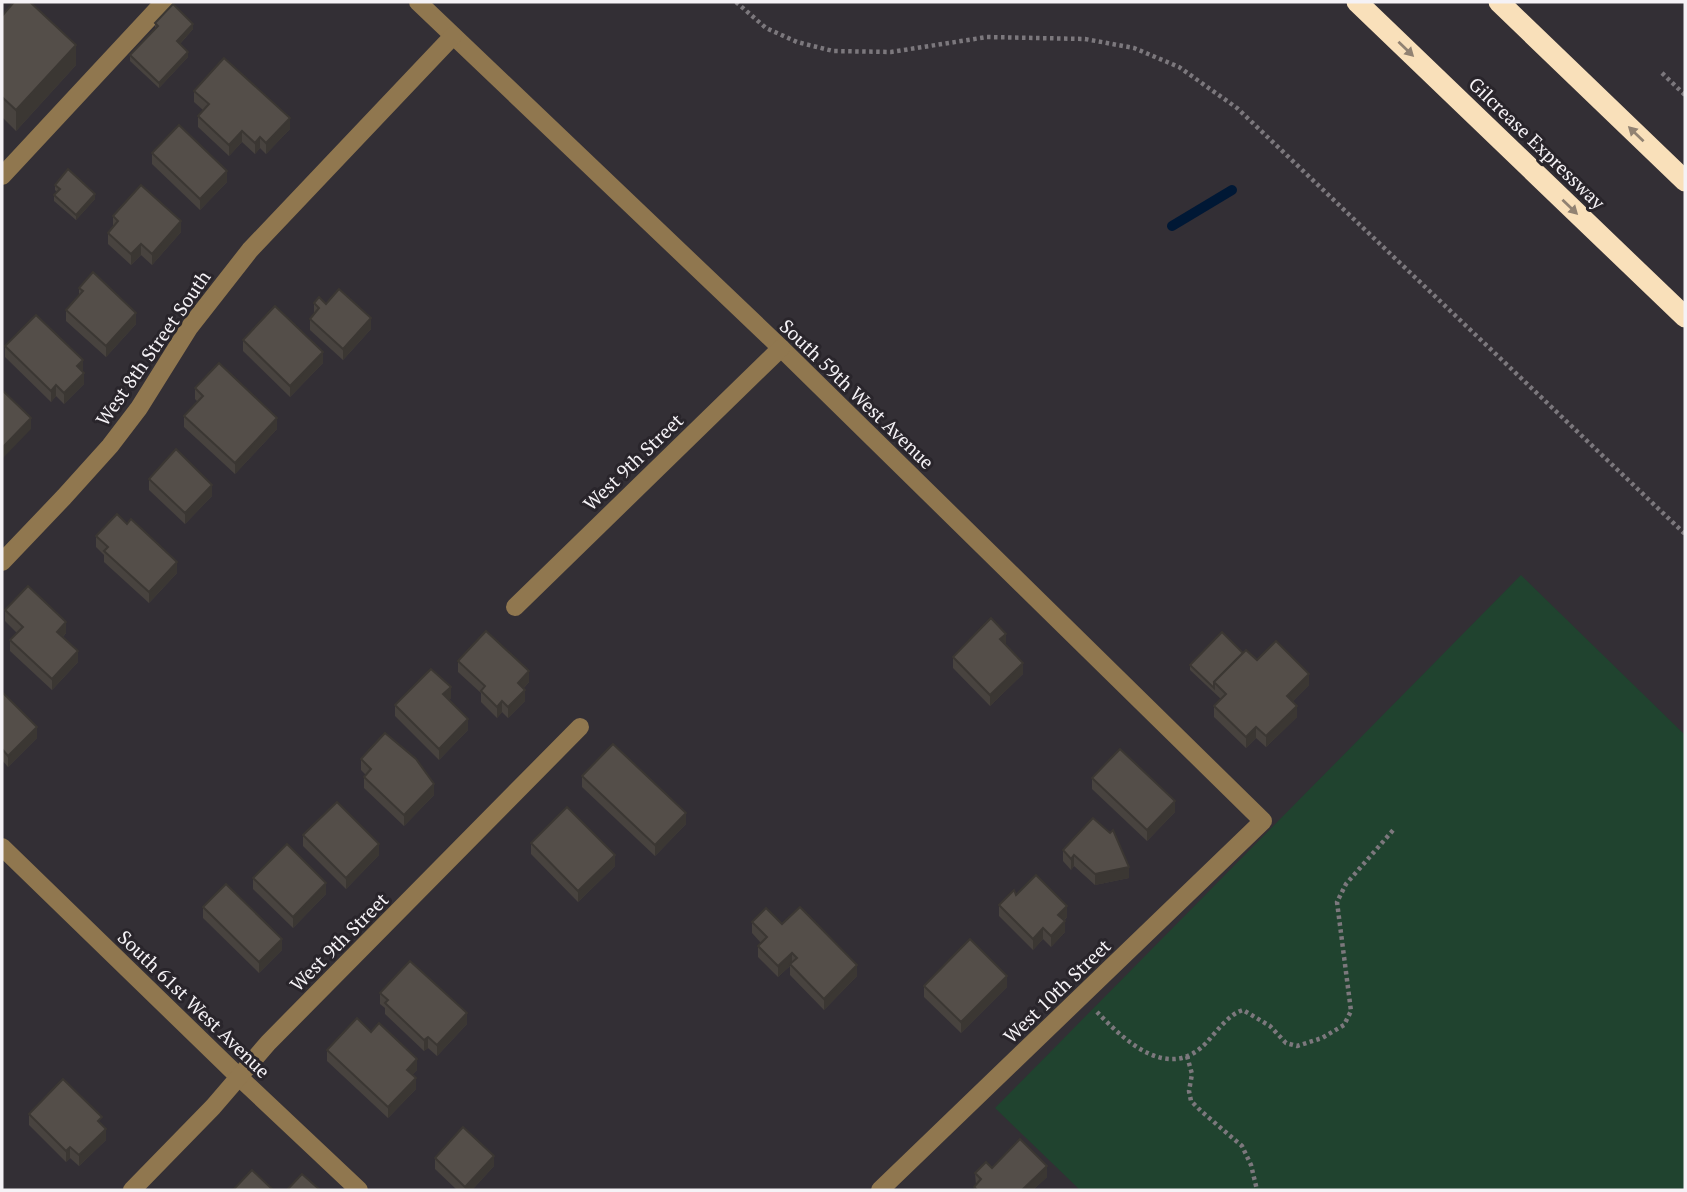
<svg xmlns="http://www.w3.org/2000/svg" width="1687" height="1192" viewBox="0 0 1687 1192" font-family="'PT Serif',serif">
<rect width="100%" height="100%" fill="#332f35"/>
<path fill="#20432f" d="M1521 575 1685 735V1190H1080L995 1108Z"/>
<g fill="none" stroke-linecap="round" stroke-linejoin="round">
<path stroke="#001835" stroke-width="10" d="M1172 226 1232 190"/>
<g stroke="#7c787d" stroke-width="4.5" stroke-dasharray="3.5 3.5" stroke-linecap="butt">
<path d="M736 2 766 28 797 42 833 51 891 52 987 37 1085 39 1134 48 1179 67 1237 108 1685 534"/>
<path d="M1662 73 1685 95"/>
<path d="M1097 1012C1125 1041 1169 1083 1207 1042 1217 1031 1229 1014 1243 1010L1270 1026 1286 1043 1297 1046 1322 1038 1344 1025 1351 1011 1337 902 1346 884 1395 828"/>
<path d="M1187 1056 1192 1074 1189 1091 1191 1101 1201 1111 1242 1146 1251 1165 1257 1190"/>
</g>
<g stroke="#90774f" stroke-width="18">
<path d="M418 2 781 348 1263 821 880 1190"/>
<path d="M2 176 164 2"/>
<path d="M2 562 64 497 110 446 139 408 189 328 250 250 453 36"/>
<path d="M515 607 781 348"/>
<path d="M2 847 239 1077 359 1190"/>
<path d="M132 1190 213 1107 268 1043 580 727"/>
</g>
<g stroke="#f9e0ba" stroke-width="21">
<path d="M1357 2 1685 317"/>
<path d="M1499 2 1685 181"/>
</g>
</g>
<g fill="#48433f">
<path d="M2 16 76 65 16 131 2 117Z"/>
<path d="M155 23 193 29 180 44 188 57 159 88 130 61V55L155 29Z"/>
<path d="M194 91 290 129 266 154 260 148 255 154 242 142 229 156 198 127V116L203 110 194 102Z"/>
<path d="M152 153 227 182 200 210 152 164Z"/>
<path d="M55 185 95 199 76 220 54 201V195L57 192 55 190Z"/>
<path d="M113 216 181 232 152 265 141 255 131 265 108 244V233L113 227Z"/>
<path d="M79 288 136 324 106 357 66 321V310L79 295Z"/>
<path d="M314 303 371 329 343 360 310 330V319L314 314Z"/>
<path d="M243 340 323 363 290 397 243 351Z"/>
<path d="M5 346 83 371 84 384 64 404 56 396 51 402 5 357Z"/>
<path d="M195 388 277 429 235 474 184 427V416L198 402 195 399Z"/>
<path d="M149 479 212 496 185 524 149 490Z"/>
<path d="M127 524 177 573 149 603 104 562V555L96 547V536Z"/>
<path d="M5 610 66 633 63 637 78 662 52 690 10 651V640L17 633 5 621Z"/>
<path d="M1006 645 1023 674 990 706 953 668V657Z"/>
<path d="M1243 653 1257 660 1309 685 1293 701 1297 717 1266 747 1256 738 1246 748 1214 717V706L1221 699 1190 670V665Z"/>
<path d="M458 661 529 682 523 689 525 701 508 718 502 712 497 718 481 702V693L458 672Z"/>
<path d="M2 692 37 738 8 767 2 760Z"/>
<path d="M451 698 449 700 468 730 439 760 395 716V705Z"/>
<path d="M361 759 434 795 404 826 364 788V777L366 775 361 770Z"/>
<path d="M582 776 686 824 655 856 582 787Z"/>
<path d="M1092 778 1175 812 1147 841 1092 789Z"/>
<path d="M303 835 379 855 346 889 303 846Z"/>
<path d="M531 843 615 866 578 902 531 854Z"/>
<path d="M1063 850 1129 878 1095 885 1074 866 1071 870 1063 861Z"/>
<path d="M253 878 326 894 293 928 253 889Z"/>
<path d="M1016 895 1067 917 1064 921 1065 932 1051 947 1043 939 1033 950 999 916V905Z"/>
<path d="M203 907 282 950 259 973 203 918Z"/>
<path d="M752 922 857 976 824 1010 790 975V966L778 977 758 957V946L761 943 752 933Z"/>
<path d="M924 986 1007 987 961 1033 924 997Z"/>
<path d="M380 993 467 1024 437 1056 428 1048 424 1051 385 1014V1008L380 1004Z"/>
<path d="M371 1032 417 1070 412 1075 416 1089 388 1118 327 1061V1050Z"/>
<path d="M29 1114 102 1125 106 1140 79 1166 70 1158 66 1162 29 1125Z"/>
<path d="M435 1158 494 1166 472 1190H457L435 1169Z"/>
<path d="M992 1168 1047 1177 1033 1190H974V1187L976 1185 975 1173Z"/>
</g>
<g fill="#3b3733">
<path d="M193 24V29L177 47V41Z"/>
<path d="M76 45V65L16 131V110Z"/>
<path d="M188 52V57L159 88V83Z"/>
<path d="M290 118V129L266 154V143Z"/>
<path d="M242 131V142L229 156V145Z"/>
<path d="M260 137V148L255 154V143Z"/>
<path d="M227 171V182L200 210V199Z"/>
<path d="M95 194V199L76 220V215Z"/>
<path d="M181 221V232L152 265V254Z"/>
<path d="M141 244V255L131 265V254Z"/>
<path d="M136 313V324L106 357V346Z"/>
<path d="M371 318V329L343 360V349Z"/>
<path d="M323 352V363L290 397V386Z"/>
<path d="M83 360V371L77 377V366Z"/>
<path d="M84 373V384L64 404V393Z"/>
<path d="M56 385V396L51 402V391Z"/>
<path d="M31 418V429L2 459V448Z"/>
<path d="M277 418V429L235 474V463Z"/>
<path d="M212 485V496L185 524V513Z"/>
<path d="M177 562V573L149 603V592Z"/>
<path d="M66 622V633L57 643V632Z"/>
<path d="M1006 634V645L1000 650V639Z"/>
<path d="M78 651V662L52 690V679Z"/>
<path d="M1023 663V674L990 706V695Z"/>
<path d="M529 671V682L518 694V683Z"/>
<path d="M1309 674V685L1287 707V696Z"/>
<path d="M451 687V698L443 705V694Z"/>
<path d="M525 690V701L508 718V707Z"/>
<path d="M502 701V712L497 718V707Z"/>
<path d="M1297 706V717L1266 747V736Z"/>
<path d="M468 719V730L439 760V749Z"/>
<path d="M37 727V738L8 767V756Z"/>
<path d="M1256 727V738L1246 748V737Z"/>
<path d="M434 784V795L404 826V815Z"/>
<path d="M1175 801V812L1147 841V830Z"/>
<path d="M686 813V824L655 856V845Z"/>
<path d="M379 844V855L346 889V878Z"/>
<path d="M615 855V866L578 902V891Z"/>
<path d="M1074 855V866L1071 870V859Z"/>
<path d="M1129 867V878L1095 885V874Z"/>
<path d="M326 883V894L293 928V917Z"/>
<path d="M1067 906V917L1058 926V915Z"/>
<path d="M1065 921V932L1051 947V936Z"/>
<path d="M1043 928V939L1033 950V939Z"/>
<path d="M282 939V950L259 973V962Z"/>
<path d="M792 953V964L778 977V966Z"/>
<path d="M857 965V976L824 1010V999Z"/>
<path d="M1007 976V987L961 1033V1022Z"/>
<path d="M467 1013V1024L437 1056V1045Z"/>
<path d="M428 1037V1048L424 1051V1040Z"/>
<path d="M417 1059V1070L407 1081V1070Z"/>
<path d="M416 1078V1089L388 1118V1107Z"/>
<path d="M106 1129V1140L79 1166V1155Z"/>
<path d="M70 1147V1158L66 1162V1151Z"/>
<path d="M494 1156V1166L472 1190H465V1187Z"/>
<path d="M1047 1166V1177L1033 1190H1022Z"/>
</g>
<g fill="#544e49" stroke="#3b3733" stroke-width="2">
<path d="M14 2H30L76 45 16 110 2 97V16Z"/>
<path d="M173 4 193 24 177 41 188 52 159 83 130 55 158 26 155 23Z"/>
<path d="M224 58 290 118 266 143 260 137 255 143 242 131 229 145 198 116 209 104 194 91Z"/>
<path d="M179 125 227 171 200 199 152 153Z"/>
<path d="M68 169 95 194 76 215 54 195 60 189 55 185Z"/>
<path d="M141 185 181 221 152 254 141 244 131 254 108 233 118 221 113 216Z"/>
<path d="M93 272 136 313 106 346 66 310 83 291 79 288Z"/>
<path d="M339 289 371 318 343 349 310 319 319 308 314 303 319 297 326 304Z"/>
<path d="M275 306 323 352 290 386 243 340Z"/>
<path d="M36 315 83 360 77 366 84 373 64 393 56 385 51 391 5 346Z"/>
<path d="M219 363 277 418 235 463 184 416 203 396 195 388Z"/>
<path d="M2 390 31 418 2 448Z"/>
<path d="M176 449 212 485 185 513 149 479Z"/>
<path d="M117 514 127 524 131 519 177 562 149 592 104 551 108 547 96 536Z"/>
<path d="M28 586 66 622 57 632 78 651 52 679 10 640 23 627 5 610Z"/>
<path d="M991 618 1006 634 1000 639 1023 663 990 695 953 657Z"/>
<path d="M486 631 529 671 518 683 525 690 508 707 502 701 497 707 481 691 485 686 458 661Z"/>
<path d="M1222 632 1243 653 1214 682V688L1190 665Z"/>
<path d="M1276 641 1309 674 1287 696 1297 706 1266 736 1256 727 1246 737 1214 706 1226 694 1214 682 1246 650 1257 660Z"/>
<path d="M431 669 451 687 443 694 468 719 439 749 395 705Z"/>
<path d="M2 692 37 727 8 756 2 749Z"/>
<path d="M385 733 416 759 434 784 404 815 364 777 371 769 361 759Z"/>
<path d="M613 744 686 813 655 845 582 776Z"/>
<path d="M1120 749 1175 801 1147 830 1092 778Z"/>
<path d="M337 802 379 844 346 878 303 835Z"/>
<path d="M567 807 615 855 578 891 531 843Z"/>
<path d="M1093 818 1110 833 1113 830 1129 867 1095 874 1074 855 1071 859 1063 850Z"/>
<path d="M287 844 326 883 293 917 253 878Z"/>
<path d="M1036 875 1067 906 1058 915 1065 921 1051 936 1043 928 1033 939 999 905 1014 890 1016 895Z"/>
<path d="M226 884 282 939 259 962 203 907Z"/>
<path d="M800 907 857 965 824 999 790 964 797 958 792 953 778 966 758 946 767 937 752 922 766 908 782 924Z"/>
<path d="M970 939 1007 976 961 1022 924 986Z"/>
<path d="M410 961 467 1013 437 1045 428 1037 424 1040 385 1003 388 1000 380 993Z"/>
<path d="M357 1018 371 1032 379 1023 417 1059 407 1070 416 1078 388 1107 327 1050Z"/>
<path d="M63 1079 102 1117 98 1121 106 1129 79 1155 70 1147 66 1151 29 1114Z"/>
<path d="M463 1127 494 1156 465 1187 435 1158Z"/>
<path d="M1020 1139 1047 1166 1022 1190H977L974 1187 981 1179 975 1173 986 1162 992 1168Z"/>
<path d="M252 1170 273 1190H233Z"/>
<path d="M302 1174 320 1190H287Z"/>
</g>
<defs><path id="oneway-solid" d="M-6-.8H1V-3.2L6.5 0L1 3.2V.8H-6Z" transform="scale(1.75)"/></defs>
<g fill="#918272">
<use href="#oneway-solid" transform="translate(1406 49) rotate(44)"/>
<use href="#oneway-solid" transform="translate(1636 134) rotate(-136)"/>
<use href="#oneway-solid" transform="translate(1570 207) rotate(44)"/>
</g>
<g text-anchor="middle" stroke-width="6" stroke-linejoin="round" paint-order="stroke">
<g font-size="19" fill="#f5f2f6" stroke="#29252b">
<text transform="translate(1537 143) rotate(44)" y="7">Gilcrease Expressway</text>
<text transform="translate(153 348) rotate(-55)" y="7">West 8th Street South</text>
<text transform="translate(857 394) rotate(44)" y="7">South 59th West Avenue</text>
<text transform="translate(633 462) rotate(-44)" y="7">West 9th Street</text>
<text transform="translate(339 942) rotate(-45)" y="7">West 9th Street</text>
<text transform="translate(1057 991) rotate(-44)" y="7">West 10th Street</text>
<text transform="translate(194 1004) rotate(44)" y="7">South 61st West Avenue</text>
</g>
</g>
<rect width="1687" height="1192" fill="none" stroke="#f5f2f6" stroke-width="7"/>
</svg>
